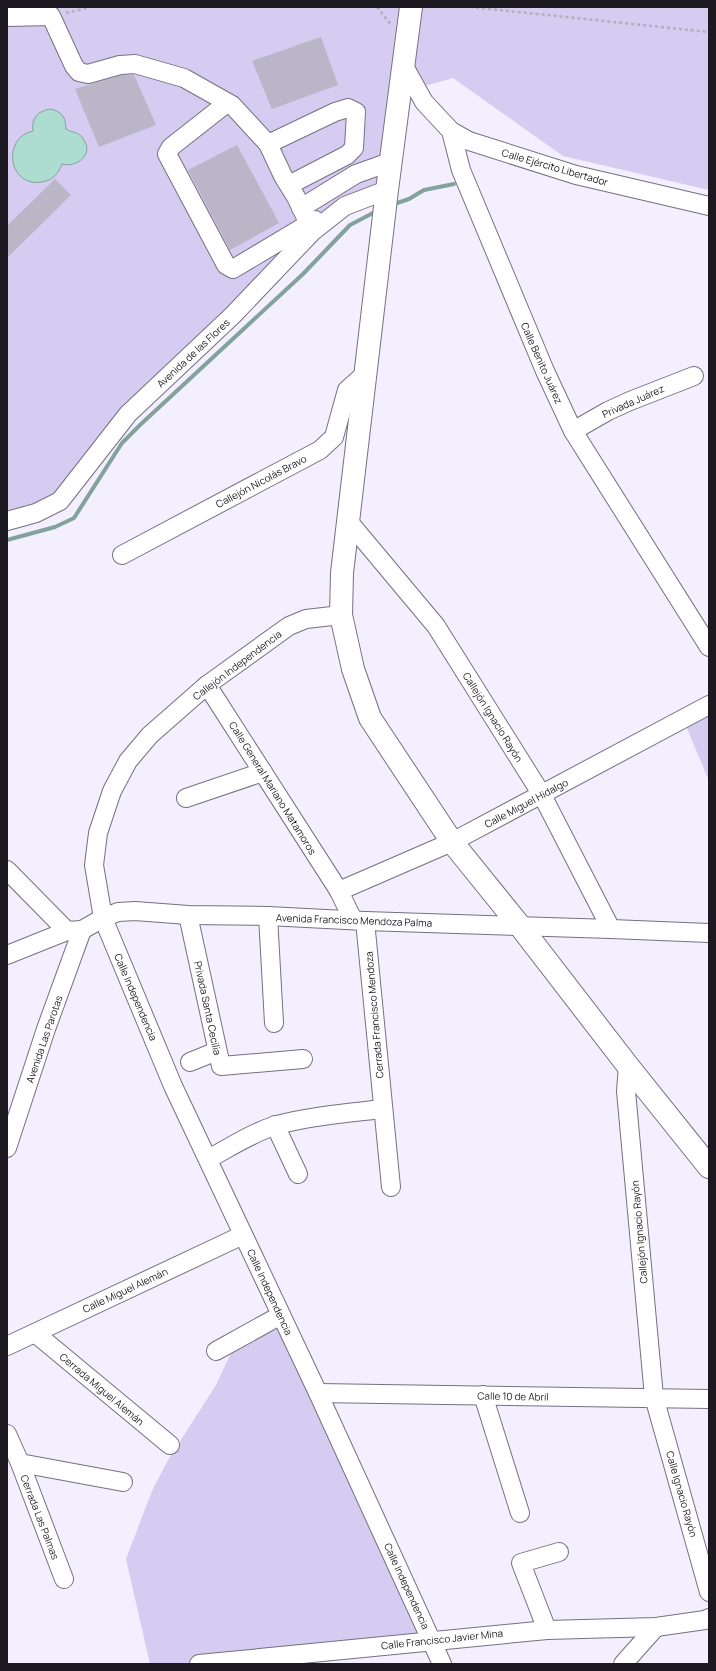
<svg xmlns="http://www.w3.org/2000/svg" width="716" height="1671" viewBox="0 0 716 1671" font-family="Manrope,sans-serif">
<rect width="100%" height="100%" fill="#f3effe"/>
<g fill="#d6cbf1">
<path d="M7 7H709V190L563 156 453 78 400 93 387 190 345 206 128 414 60 501 7 521Z"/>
<path d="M709 705V781L683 719Z"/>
<path d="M281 1315 433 1640 199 1664H150L126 1559 152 1491 168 1460 216 1385 232 1351Z"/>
</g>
<path fill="#adddd0" stroke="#82a29b" d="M50 109C61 111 66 117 66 129 73 134 78 130 84 140 94 155 76 168 62 164 59 172 54 179 46 181 9 192 0 138 33 131 31 118 38 111 50 109Z"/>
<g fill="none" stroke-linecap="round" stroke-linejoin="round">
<g stroke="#82a29b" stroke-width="4">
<path d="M397 203 409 199 424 190 454 184"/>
<path d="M7 540 55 527 74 518 122 443 140 425 303 274 350 225 373 213"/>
</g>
</g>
<g fill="#bab5c7">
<path d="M321 37 338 85 272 109 252 61Z"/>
<path d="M122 75H134L156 125 99 147 75 89Z"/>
<path d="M237 145 279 223 230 250 188 170Z"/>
<path d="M55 179 71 195 7 258V226Z"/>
</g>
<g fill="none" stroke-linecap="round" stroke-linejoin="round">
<defs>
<g id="minor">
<path d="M7 17 51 16 74 66 79 72 88 74 120 65 135 64 184 78 232 105 268 144 283 176 296 197 309 224"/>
<path d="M404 66 424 102 451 131 461 170 545 371 573 431 709 647"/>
<path d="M227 103 171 147 167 154 226 265 233 269 315 220"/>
<path d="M451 131 469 141 576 175 709 206"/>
<path d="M268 144 335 112 348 108 356 112 354 148 347 155 289 185"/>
<path d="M301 208 356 174 390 162"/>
<path d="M573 431 608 411 630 401 694 376"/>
<path d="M7 521 36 513 60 501 128 414 233 315 312 232 345 206 387 190"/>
<path d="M349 522 436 626 542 795 611 929"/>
<path d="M122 555 320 450 334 437 347 390 365 374"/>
<path d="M341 615 306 619 289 626 207 685 150 735 128 761 112 791 98 833 94 865 103 918 173 1086 318 1393 442 1664"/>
<path d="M207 685 339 891 353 920"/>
<path d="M186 798 263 772"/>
<path d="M7 870 67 931"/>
<path d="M339 891 452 842 709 705"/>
<path d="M188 915 221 1066 303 1059"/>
<path d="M268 916 274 1023"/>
<path d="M365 921 391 1187"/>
<path d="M7 955 67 931 82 930 103 918 118 912 135 911 188 915 268 916 365 921 611 929 709 933"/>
<path d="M190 1062 217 1051"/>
<path d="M628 1066 626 1091 654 1397 709 1592"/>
<path d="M275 1125 298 1174"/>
<path d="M7 1148 46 1029 82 930"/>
<path d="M208 1159C229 1148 253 1132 277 1125 311 1116 348 1113 383 1109"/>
<path d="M35 1333 170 1445"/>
<path d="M7 1346 243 1235"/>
<path d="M216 1351 281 1315"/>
<path d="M318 1393 709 1399"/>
<path d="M483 1395 520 1513"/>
<path d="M7 1434 20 1463 64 1579"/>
<path d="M20 1463 123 1482"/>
<path d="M547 1630 521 1563 559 1552"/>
<path d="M199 1664 547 1630 656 1627 705 1620 709 1618"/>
<path d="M623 1664 656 1627"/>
</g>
<path id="major" d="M411 7 387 190 342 573 341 615 353 669 370 718 452 842 520 926 628 1066 709 1167"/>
</defs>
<use href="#minor" stroke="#757081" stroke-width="20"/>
<use href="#major" stroke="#757081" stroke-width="24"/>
<g stroke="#b2afbb" stroke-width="2.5" stroke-dasharray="3 3" stroke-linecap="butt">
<path d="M377 7 392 26"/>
<path d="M470 7 709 32"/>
<path d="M66 13 91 7"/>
</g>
<use href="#minor" stroke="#fff" stroke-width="18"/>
<use href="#major" stroke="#fff" stroke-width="22"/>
</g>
<g text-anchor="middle" stroke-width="3" stroke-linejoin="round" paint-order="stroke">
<g font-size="10" fill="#1c1a20" stroke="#fff">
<text transform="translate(555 167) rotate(16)" y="4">Calle Ejército Libertador</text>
<text transform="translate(193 353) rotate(-43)" y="4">Avenida de las Flores</text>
<text transform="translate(542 363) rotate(66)" y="4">Calle Benito Juárez</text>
<text transform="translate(633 401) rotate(-24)" y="4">Privada Juárez</text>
<text transform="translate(261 481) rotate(-28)" y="4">Callejón Nicolás Bravo</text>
<text transform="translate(237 665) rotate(-37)" y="4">Callejón Independencia</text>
<text transform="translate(493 717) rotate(58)" y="4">Callejón Ignacio Rayón</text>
<text transform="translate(273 788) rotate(58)" y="4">Calle General Mariano Matamoros</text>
<text transform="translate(526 803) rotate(-28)" y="4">Calle Miguel Hidalgo</text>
<text transform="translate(354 920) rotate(2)" y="4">Avenida Francisco Mendoza Palma</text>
<text transform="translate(136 997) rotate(67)" y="4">Calle Independencia</text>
<text transform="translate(208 1008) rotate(78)" y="4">Privada Santa Cecilia</text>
<text transform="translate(374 1015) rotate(-95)" y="4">Cerrada Francisco Mendoza</text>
<text transform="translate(44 1039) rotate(-71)" y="4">Avenida Las Parotas</text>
<text transform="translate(639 1232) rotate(-95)" y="4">Callejón Ignacio Rayón</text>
<text transform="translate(125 1290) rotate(-25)" y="4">Calle Miguel Alemán</text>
<text transform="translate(270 1292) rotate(65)" y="4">Calle Independencia</text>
<text transform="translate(102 1389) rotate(40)" y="4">Cerrada Miguel Alemán</text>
<text transform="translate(513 1396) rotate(1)" y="4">Calle 10 de Abril</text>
<text transform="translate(682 1494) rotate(74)" y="4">Calle Ignacio Rayón</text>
<text transform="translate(40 1517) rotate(69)" y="4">Cerrada Las Palmas</text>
<text transform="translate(407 1586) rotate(65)" y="4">Calle Independencia</text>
<text transform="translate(442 1639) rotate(-6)" y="4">Calle Francisco Javier Mina</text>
</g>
</g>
<rect width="716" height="1671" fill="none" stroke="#1c1a20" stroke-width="16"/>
</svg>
